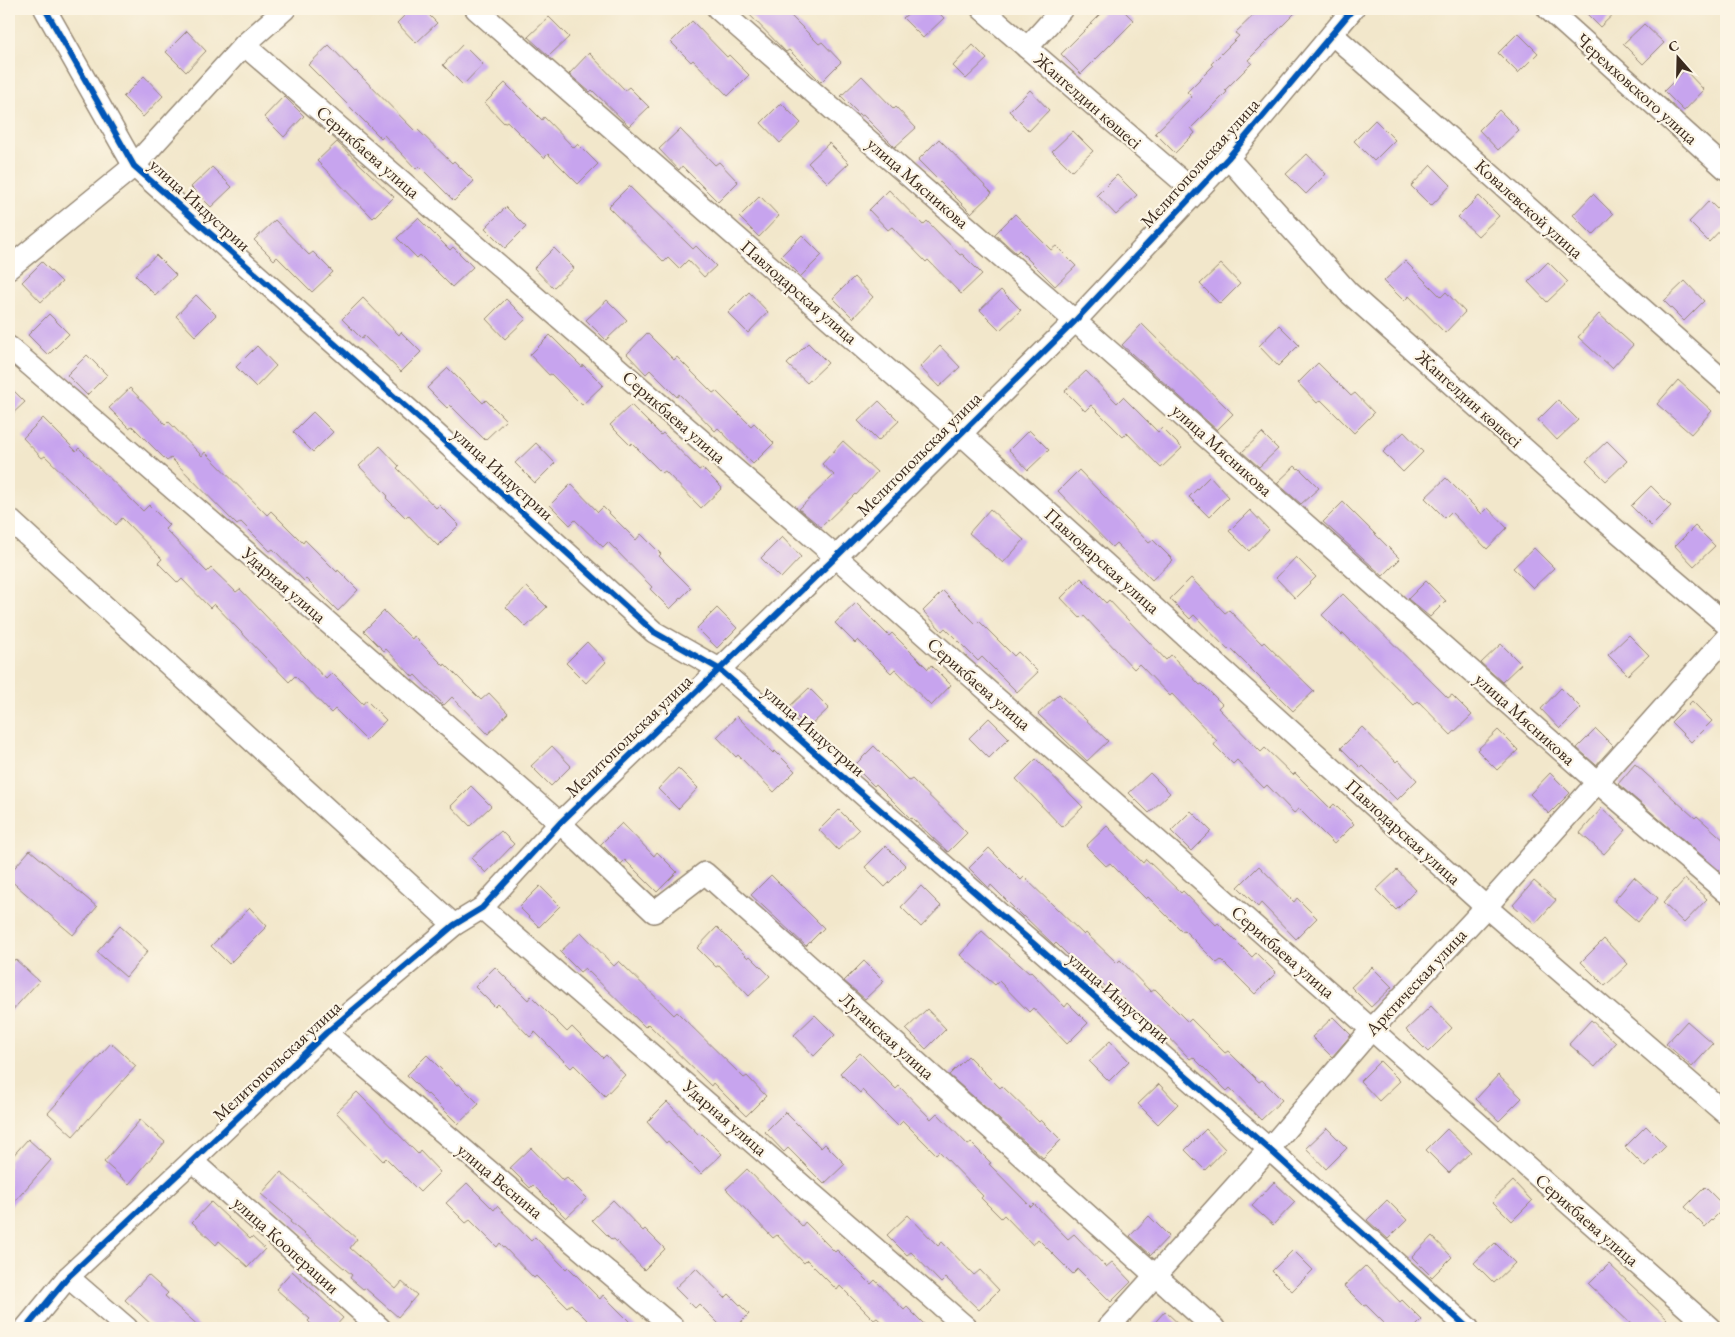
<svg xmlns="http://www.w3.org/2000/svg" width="1735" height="1337" viewBox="0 0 1735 1337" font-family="'EB Garamond',serif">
<rect width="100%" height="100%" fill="#fcf5e5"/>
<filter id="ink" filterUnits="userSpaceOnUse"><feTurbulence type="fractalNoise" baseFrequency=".02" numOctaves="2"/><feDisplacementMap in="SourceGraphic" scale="10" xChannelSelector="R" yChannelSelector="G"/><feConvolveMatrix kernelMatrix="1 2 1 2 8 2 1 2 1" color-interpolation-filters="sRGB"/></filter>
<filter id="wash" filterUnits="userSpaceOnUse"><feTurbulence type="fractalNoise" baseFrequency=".0096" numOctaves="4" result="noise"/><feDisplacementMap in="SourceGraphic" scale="20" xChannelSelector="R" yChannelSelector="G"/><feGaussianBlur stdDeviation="1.12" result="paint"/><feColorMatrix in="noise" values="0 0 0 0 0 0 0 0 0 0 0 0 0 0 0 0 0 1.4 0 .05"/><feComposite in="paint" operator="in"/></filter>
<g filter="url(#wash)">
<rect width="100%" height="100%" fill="#f2e7cb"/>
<g id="blocks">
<g fill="#c7a4ee">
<path d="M411 9H423L437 23 416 43 397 23Z"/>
<path d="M744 9H784L819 44 822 42 841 62 821 82 789 50 786 52Z"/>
<path d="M913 9H935L944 18 923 38 903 18Z"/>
<path d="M1106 9H1122L1134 21 1081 74 1061 54Z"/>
<path d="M1260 9H1299L1248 60 1252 63 1225 90 1227 92 1191 128 1195 133 1175 153 1155 133 1192 97 1187 92 1213 66 1211 64 1239 36 1235 33Z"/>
<path d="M1582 9H1619L1600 27Z"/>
<path d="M549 17 569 37 549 56 528 37Z"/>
<path d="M692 21 727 57 729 55 749 75 728 96 693 60 691 62 671 42Z"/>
<path d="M1644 24 1664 43 1643 64 1623 44Z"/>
<path d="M187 31 206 51 186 72 166 52Z"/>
<path d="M1518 33 1538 53 1518 73 1498 53Z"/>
<path d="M463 44 483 64 463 85 443 65Z"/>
<path d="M329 45 355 72 356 71 415 131 417 129 452 163 454 161 474 181 454 201 419 166 416 169 384 135 381 138 308 65Z"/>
<path d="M973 45 987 59 966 79 953 66Z"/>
<path d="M589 53 625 90 629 87 649 107 629 126 592 90 590 92 569 74Z"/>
<path d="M1685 70 1704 90 1684 111 1664 91Z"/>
<path d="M144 76 163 96 143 117 123 97Z"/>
<path d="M862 76 894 109 896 107 916 128 895 147 863 115 861 116 841 96Z"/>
<path d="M505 83 542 120 544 117 574 148 578 144 598 164 578 184 548 154 544 158 507 121 504 123 485 103Z"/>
<path d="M1030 90 1049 110 1029 131 1009 111Z"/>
<path d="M284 96 304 116 284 137 264 117Z"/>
<path d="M781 103 801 123 780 143 761 123Z"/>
<path d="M1499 110 1519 130 1498 150 1479 130Z"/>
<path d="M1375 120 1395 140 1374 161 1354 141Z"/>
<path d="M680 129 715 165 719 162 738 182 718 202 682 166 679 170 659 149Z"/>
<path d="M1073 131 1093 151 1072 171 1052 151Z"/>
<path d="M939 139 992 193 971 213 918 160Z"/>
<path d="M337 142 394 197 373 218 317 161Z"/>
<path d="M829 143 849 163 828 183 808 163Z"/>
<path d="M1307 154 1326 174 1306 194 1286 174Z"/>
<path d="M1431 165 1451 185 1431 206 1411 186Z"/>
<path d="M212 167 232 187 211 207 191 187Z"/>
<path d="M1117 175 1137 195 1116 215 1097 195Z"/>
<path d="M629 186 693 249 696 246 716 266 704 277 688 260 679 269 668 258 664 262 608 207Z"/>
<path d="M889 190 923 225 927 221 960 255 962 254 982 274 961 294 928 260 926 262 892 227 888 230 869 210Z"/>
<path d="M1593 194 1613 214 1593 235 1573 215Z"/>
<path d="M760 196 779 216 759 237 739 217Z"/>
<path d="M1479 196 1499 216 1478 236 1458 217Z"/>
<path d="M1709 201 1726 218V224L1709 242 1689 222Z"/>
<path d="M506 207 526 227 505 248 485 228Z"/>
<path d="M1015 214 1051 250 1056 246 1076 266 1055 286 1019 250 1016 253 995 234Z"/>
<path d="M418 218 450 250 453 247 473 267 452 287 420 255 417 258 397 238Z"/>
<path d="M275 220 309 255 313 252 333 272 312 292 277 257 274 260 254 240Z"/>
<path d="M802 235 822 255 801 276 781 256Z"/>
<path d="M554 248 574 268 553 288 534 268Z"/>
<path d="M156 255 176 275 155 295 135 275Z"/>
<path d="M1405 261 1441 297 1446 292 1465 312 1445 333 1409 296 1404 301 1384 281Z"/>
<path d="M42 262 62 282 41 302 22 282Z"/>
<path d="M1548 262 1568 282 1547 302 1528 282Z"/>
<path d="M1221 264 1240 284 1220 304 1200 284Z"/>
<path d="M854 277 873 297 853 318 833 298Z"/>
<path d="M1685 281 1704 301 1684 321 1664 301Z"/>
<path d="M1001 290 1021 310 1000 330 980 310Z"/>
<path d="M749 292 768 312 748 333 728 313Z"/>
<path d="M196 295 216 315 195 336 176 316Z"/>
<path d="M363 298 399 335 401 332 421 352 401 372 364 336 362 339 342 319Z"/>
<path d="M506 299 526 319 505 339 486 319Z"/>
<path d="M607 300 627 320 606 340 586 320Z"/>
<path d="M49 314 69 334 48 355 28 335Z"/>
<path d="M1599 314 1633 345 1612 368 1578 337Z"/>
<path d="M1142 324 1233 414 1217 430 1122 345Z"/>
<path d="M1279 325 1299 345 1278 366 1259 346Z"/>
<path d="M647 333 674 360 677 357 713 393 716 391 751 426 754 423 774 443 753 464 718 428 715 431 679 394 677 397 650 370 646 374 627 354Z"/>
<path d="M550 335 582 367 583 365 603 385 582 405 551 374 549 375 530 355Z"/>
<path d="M808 343 828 363 807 383 787 364Z"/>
<path d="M257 346 276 366 256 387 236 367Z"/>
<path d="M940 346 960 367 939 387 920 367Z"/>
<path d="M87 355 107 375 87 395 67 375Z"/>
<path d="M1318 363 1351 396 1355 393 1374 413 1354 433 1321 400 1317 403 1298 383Z"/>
<path d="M448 368 483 403 486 400 506 420 485 440 450 405 447 408 427 388Z"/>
<path d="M1086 371 1117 403 1123 397 1158 432 1162 428 1182 448 1161 468 1127 433 1123 437 1091 405 1085 411 1065 391Z"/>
<path d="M1678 380 1712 411 1691 434 1657 404Z"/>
<path d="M9 386 25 402 9 417Z"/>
<path d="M130 388 165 424 168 421 202 456 205 452 267 515 271 511 303 543 305 540 337 572 338 570 358 590 338 611 306 579 304 581 273 549 270 551 241 522 237 525 171 458 167 461 132 426 129 428 109 408Z"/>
<path d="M1558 400 1578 420 1557 440 1538 420Z"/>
<path d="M879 401 899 421 878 441 858 421Z"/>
<path d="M631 405 661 435 663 433 699 470 702 468 722 488 701 508 665 471 662 473 632 443 630 445 610 425Z"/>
<path d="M313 412 333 432 313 452 293 432Z"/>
<path d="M43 418 76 451 79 448 143 511 149 505 169 525 165 529 207 572 211 568 236 592 240 589 326 679 332 673 363 704 366 700 386 720 366 740 335 709 331 713 295 676 289 682 214 604 210 608 182 579 178 583 158 563 162 559 122 518 116 525 45 456 42 458 23 438Z"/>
<path d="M1029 430 1049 450 1028 470 1009 450Z"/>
<path d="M1404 432 1423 452 1403 472 1383 452Z"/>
<path d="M1262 433 1278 449 1259 467 1242 452Z"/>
<path d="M843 441 877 472 856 495 855 494 821 527 799 509 834 475 822 464Z"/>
<path d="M1607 441 1627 461 1606 481 1586 461Z"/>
<path d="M536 443 555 463 535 483 515 463Z"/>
<path d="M380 446 399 466 397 468 436 508 439 505 459 525 438 546 408 515 406 518 386 498 388 496 359 466Z"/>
<path d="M1295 466 1298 469 1299 468 1319 488 1301 504 1277 483Z"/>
<path d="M1079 470 1149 543 1153 540 1173 560 1152 580 1116 543 1112 547 1058 491Z"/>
<path d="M1210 476 1229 497 1209 517 1189 497Z"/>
<path d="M1446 478 1482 514 1488 508 1507 528 1487 549 1451 512 1445 518 1425 498Z"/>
<path d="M571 484 598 512 603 507 636 540 641 534 661 554 659 556 691 588 670 609 650 589 652 587 608 542 603 547 575 520 570 525 550 505Z"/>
<path d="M1651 486 1671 506 1651 526 1631 506Z"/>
<path d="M1343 502 1400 559 1383 576 1323 522Z"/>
<path d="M990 509 1024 540 1003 563 969 533Z"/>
<path d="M1250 510 1269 530 1249 551 1229 531Z"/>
<path d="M1695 526 1715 546 1694 566 1675 546Z"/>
<path d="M782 537 801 557 781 578 761 558Z"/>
<path d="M1534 548 1554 568 1533 588 1513 568Z"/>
<path d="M1296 557 1316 577 1295 598 1276 578Z"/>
<path d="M1081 578 1106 603 1109 600 1166 660 1171 655 1200 685 1202 684 1222 704 1218 708 1261 752 1265 748 1293 775 1295 773 1330 808 1334 804 1354 824 1334 844 1299 809 1294 813 1267 785 1264 788 1237 760 1233 764 1214 745 1217 741 1172 694 1170 696 1139 664 1134 669 1083 615 1080 618 1061 598Z"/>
<path d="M1191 578 1225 613 1229 610 1262 644 1264 642 1314 691 1293 711 1230 648 1228 650 1194 615 1190 619 1170 599Z"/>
<path d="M1426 581 1446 601 1430 617 1408 599Z"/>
<path d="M527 587 547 607 526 627 506 607Z"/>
<path d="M943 591 976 624 979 621 1014 656 1018 652 1038 672 1017 692 982 657 978 661 945 628 942 631 923 611Z"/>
<path d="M1343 594 1448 698 1452 695 1472 715 1451 735 1418 701 1414 705 1343 633 1342 635 1322 615Z"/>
<path d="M856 603 889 636 892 633 928 669 931 665 951 685 931 706 895 669 891 673 858 640 855 643 835 623Z"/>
<path d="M717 608 737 628 717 648 697 628Z"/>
<path d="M384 611 412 639 414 636 444 666 445 664 481 700 489 693 508 713 488 734 452 697 444 705 415 675 413 677 386 649 384 651 364 631Z"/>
<path d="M1629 635 1649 655 1628 675 1608 655Z"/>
<path d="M587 642 606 662 586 683 566 663Z"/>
<path d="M1501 644 1521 664 1502 682 1481 663Z"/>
<path d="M809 688 829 708 808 728 788 708Z"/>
<path d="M1561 688 1581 708 1560 729 1541 709Z"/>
<path d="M1059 694 1108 741 1087 761 1038 714Z"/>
<path d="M1692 701 1712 721 1691 742 1671 722Z"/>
<path d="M737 716 773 753 775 751 795 771 774 792 738 755 736 757 717 737Z"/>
<path d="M989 718 1009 738 989 758 969 738Z"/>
<path d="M1362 727 1396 762 1398 760 1417 780 1397 800 1363 766 1361 768 1341 748Z"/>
<path d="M1596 729 1613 746 1596 765 1577 748Z"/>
<path d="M1498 730 1518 750 1497 770 1477 750Z"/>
<path d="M552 746 571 766 551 786 531 766Z"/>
<path d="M874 746 909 781 912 779 967 833 948 852 912 818 911 819 876 784 874 786 854 766Z"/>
<path d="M1036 759 1083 807 1062 827 1016 779Z"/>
<path d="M1635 764 1695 818 1697 816 1726 842V876L1618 784Z"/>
<path d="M678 768 698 788 678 809 658 789Z"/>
<path d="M1150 773 1170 793 1149 813 1129 793Z"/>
<path d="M1550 773 1570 793 1549 814 1530 794Z"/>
<path d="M471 786 491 806 470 826 451 806Z"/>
<path d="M1602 808 1626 830 1604 854 1580 833Z"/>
<path d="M839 810 859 830 838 850 819 830Z"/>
<path d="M1191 811 1211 831 1191 851 1171 831Z"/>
<path d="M622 823 654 856 657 852 677 872 657 892 625 860 621 864 601 844Z"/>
<path d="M1107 826 1143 863 1146 859 1181 893 1183 891 1216 925 1218 923 1252 957 1256 953 1276 973 1255 994 1221 960 1217 963 1184 930 1182 931 1148 897 1146 899 1110 863 1106 866 1086 846Z"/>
<path d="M501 831 514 844 486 873 471 858Z"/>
<path d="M886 846 906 866 885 887 865 867Z"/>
<path d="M989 848 1021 880 1024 877 1084 935 1086 933 1117 963 1120 960 1151 992 1155 989 1188 1022 1191 1019 1225 1053 1228 1051 1259 1082 1262 1080 1282 1100 1261 1120 1230 1088 1227 1091 1193 1057 1190 1059 1158 1026 1154 1029 1122 997 1119 1000 1089 970 1086 973 1056 943 1054 945 1024 916 1023 917 991 885 989 888 969 868Z"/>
<path d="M30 850 97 907 73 935 9 879V874Z"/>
<path d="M1259 866 1294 902 1297 898 1317 918 1296 939 1261 903 1258 907 1238 887Z"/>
<path d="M1397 870 1416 890 1396 910 1376 890Z"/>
<path d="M771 875 824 928 806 946 751 895Z"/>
<path d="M1634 877 1658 898 1638 922 1614 901Z"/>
<path d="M1685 879 1707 899 1684 923 1663 903Z"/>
<path d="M1534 881 1556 900 1535 924 1513 905Z"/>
<path d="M540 886 560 906 539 927 519 907Z"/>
<path d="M921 886 941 906 921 927 901 907Z"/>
<path d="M250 908 267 926 229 964 211 946Z"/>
<path d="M120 926 148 951 126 977 97 952Z"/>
<path d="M717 927 748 958 750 956 770 976 749 996 719 965 716 967 697 948Z"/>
<path d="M982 931 1029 973 1030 971 1065 1007 1068 1003 1088 1023 1067 1044 1033 1008 1029 1012 999 981 995 985 960 955Z"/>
<path d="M581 932 614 966 619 961 674 1015 677 1012 744 1078 747 1076 766 1096 746 1116 713 1083 711 1086 648 1024 645 1027 585 968 580 972 560 952Z"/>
<path d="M1604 939 1628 964 1605 986 1581 962Z"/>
<path d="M15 959 39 981 9 1014V967Z"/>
<path d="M864 961 884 981 865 999 844 981Z"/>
<path d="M495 967 528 1000 531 996 567 1032 572 1027 603 1058 606 1055 625 1075 605 1096 574 1065 571 1068 535 1032 530 1037 498 1004 495 1007 475 987Z"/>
<path d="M1372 967 1392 987 1371 1007 1351 987Z"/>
<path d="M1431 1006 1452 1028 1428 1052 1406 1030Z"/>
<path d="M927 1009 946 1029 926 1049 906 1029Z"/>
<path d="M815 1015 835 1035 814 1056 794 1035Z"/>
<path d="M1333 1017 1351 1035 1332 1057 1312 1037Z"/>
<path d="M1591 1020 1616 1043 1595 1067 1569 1044Z"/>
<path d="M1687 1021 1713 1044 1692 1067 1666 1044Z"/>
<path d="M1110 1041 1129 1061 1109 1081 1089 1061Z"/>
<path d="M111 1043 136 1066 73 1136 48 1113Z"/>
<path d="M860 1053 896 1089 899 1086 931 1119 937 1113 968 1145 971 1143 991 1163 989 1164 1031 1207 1034 1204 1068 1239 1074 1234 1106 1267 1112 1262 1131 1282 1111 1302 1078 1269 1073 1274 1038 1239 1033 1245 1004 1215 1001 1218 981 1198 983 1196 939 1151 936 1154 903 1121 898 1126 862 1090 860 1093 840 1073Z"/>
<path d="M427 1055 457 1085 459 1084 479 1104 458 1124 428 1094 427 1095 407 1075Z"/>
<path d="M968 1056 1000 1088 1002 1086 1039 1122 1041 1120 1061 1140 1043 1158 949 1075Z"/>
<path d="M1380 1061 1400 1081 1379 1101 1360 1081Z"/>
<path d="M1498 1075 1522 1098 1499 1121 1476 1099Z"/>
<path d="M1159 1084 1178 1104 1158 1124 1138 1104Z"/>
<path d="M357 1092 418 1154 420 1151 440 1172 420 1192 386 1158 383 1161 336 1112Z"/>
<path d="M667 1102 700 1136 702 1134 722 1154 701 1174 668 1141 666 1143 647 1122Z"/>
<path d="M785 1112 821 1148 825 1144 845 1164 824 1184 788 1148 784 1152 765 1132Z"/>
<path d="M140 1120 165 1142 129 1184 104 1162Z"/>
<path d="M1646 1126 1666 1146 1645 1167 1625 1147Z"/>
<path d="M1327 1128 1347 1148 1326 1169 1306 1148Z"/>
<path d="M1206 1129 1225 1149 1205 1170 1185 1150Z"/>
<path d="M1447 1129 1471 1152 1449 1173 1426 1150Z"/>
<path d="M28 1139 51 1160 9 1208V1160Z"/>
<path d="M531 1148 563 1181 567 1178 587 1198 566 1218 533 1185 530 1188 510 1168Z"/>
<path d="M747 1169 802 1226 805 1222 835 1252 837 1250 871 1284 875 1280 904 1310 907 1307 928 1328H888L877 1318 874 1320 840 1286 837 1290 807 1260 804 1263 777 1235 773 1238 726 1189Z"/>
<path d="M281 1172 357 1239 350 1248 396 1289 402 1282 417 1295 398 1317 365 1288 363 1289 350 1278 352 1275 290 1222 291 1220 261 1194Z"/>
<path d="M1513 1181 1532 1201 1512 1221 1492 1201Z"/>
<path d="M1274 1182 1295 1202 1273 1225 1252 1206Z"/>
<path d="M467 1183 494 1210 497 1206 531 1241 535 1237 566 1269 568 1267 600 1299 603 1295 636 1328H595L571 1304 567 1307 536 1276 534 1278 500 1243 497 1247 470 1220 466 1223 446 1203Z"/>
<path d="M1705 1187 1725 1207 1705 1227 1685 1207Z"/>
<path d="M613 1200 643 1231 645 1229 665 1249 644 1270 614 1239 612 1240 592 1220Z"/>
<path d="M1387 1200 1407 1220 1388 1239 1367 1220Z"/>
<path d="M211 1202 250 1239 252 1237 265 1249 248 1267 219 1241 216 1245 192 1222Z"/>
<path d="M908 1215 938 1246 942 1242 974 1275 980 1270 999 1290 979 1310 946 1278 941 1283 911 1252 907 1255 887 1235Z"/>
<path d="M1149 1216 1169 1236 1151 1255 1130 1236Z"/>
<path d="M1432 1236 1452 1257 1432 1277 1412 1257Z"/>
<path d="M1495 1243 1515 1263 1494 1283 1474 1263Z"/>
<path d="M1293 1250 1313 1270 1292 1291 1272 1271Z"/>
<path d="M1609 1264 1667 1319 1657 1328H1635L1589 1284Z"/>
<path d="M1365 1266 1400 1302 1402 1300 1422 1320 1414 1328H1389L1366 1305 1364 1306 1344 1286Z"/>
<path d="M696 1268 725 1298 729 1294 749 1314 735 1328H723L699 1304 695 1308 675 1288Z"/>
<path d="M292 1271 343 1318 334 1328H315L308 1321 310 1319 276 1289Z"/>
<path d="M148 1275 168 1293 165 1296 201 1328H155L125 1300Z"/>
<path d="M1165 1311 1183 1328H1150Z"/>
</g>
</g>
</g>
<g filter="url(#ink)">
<use href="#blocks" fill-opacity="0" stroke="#968874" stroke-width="1"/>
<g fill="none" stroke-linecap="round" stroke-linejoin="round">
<defs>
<g id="minor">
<path d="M45 9 134 166 424 423 654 632 719 669 1269 1149 1468 1328"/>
<path d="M476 9 960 433 1486 907 1726 1114"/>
<path d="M718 9 1075 321 1597 782 1726 892"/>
<path d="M982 9 1195 192"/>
<path d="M1548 9 1726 169"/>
<path d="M1332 34 1726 383"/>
<path d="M244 45 836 557 1710 1328"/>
<path d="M1027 48 1062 9"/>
<path d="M1228 158 1348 292 1611 526 1726 624"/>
<path d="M9 268 134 166 244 45 285 9"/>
<path d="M9 347 560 823 654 912 705 873 1214 1328"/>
<path d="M9 519 454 925"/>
<path d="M482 908 967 1328"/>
<path d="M326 1033 674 1328"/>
<path d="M192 1161 380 1328"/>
<path d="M68 1277 127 1328"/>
<path d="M26 1328 68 1277 192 1161 326 1033 454 925 482 908 560 823 836 557 1075 321 1228 158 1353 9"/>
<path d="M1108 1328 1269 1149 1371 1030 1486 907 1726 638"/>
</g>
</defs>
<use href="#minor" stroke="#968874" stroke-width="24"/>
<use href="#minor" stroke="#fff" stroke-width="21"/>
<defs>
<g id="cycleway">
<path d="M45 9 134 166 424 423 654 632 719 669 1269 1149 1468 1328"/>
<path d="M26 1328 68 1277 192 1161 326 1033 454 925 482 908 560 823 836 557 1075 321 1228 158 1353 9"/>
</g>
</defs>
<use href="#cycleway" stroke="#fcf5e5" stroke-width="9"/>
<use href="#cycleway" stroke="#0057b8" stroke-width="6"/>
</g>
</g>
<g text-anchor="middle" stroke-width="4.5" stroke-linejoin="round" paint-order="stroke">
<g font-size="18" fill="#3b2a1e" stroke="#fcf5e5">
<text transform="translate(1637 89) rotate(42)" y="6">Черемховского улица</text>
<text transform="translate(1088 101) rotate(41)" y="6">Жангелдин көшесі</text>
<text transform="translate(368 152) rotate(41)" y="6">Серикбаева улица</text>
<text transform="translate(1200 163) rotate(-48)" y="6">Мелитопольская улица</text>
<text transform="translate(918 183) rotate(41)" y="6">улица Мясникова</text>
<text transform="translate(200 205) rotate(42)" y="6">улица Индустрии</text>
<text transform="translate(1529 209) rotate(42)" y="6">Ковалевской улица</text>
<text transform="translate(799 292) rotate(41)" y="6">Павлодарская улица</text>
<text transform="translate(1469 399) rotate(42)" y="6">Жангелдин көшесі</text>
<text transform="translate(674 417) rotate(41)" y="6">Серикбаева улица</text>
<text transform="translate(1222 450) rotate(42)" y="6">улица Мясникова</text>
<text transform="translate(919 454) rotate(-45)" y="6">Мелитопольская улица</text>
<text transform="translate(503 474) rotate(42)" y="6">улица Индустрии</text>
<text transform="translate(1102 561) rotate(42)" y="6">Павлодарская улица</text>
<text transform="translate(284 585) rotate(41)" y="6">Ударная улица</text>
<text transform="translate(979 684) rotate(41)" y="6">Серикбаева улица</text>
<text transform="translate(1525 719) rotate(42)" y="6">улица Мясникова</text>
<text transform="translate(814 731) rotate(41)" y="6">улица Индустрии</text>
<text transform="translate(629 736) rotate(-44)" y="6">Мелитопольская улица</text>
<text transform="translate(1403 832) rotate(42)" y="6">Павлодарская улица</text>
<text transform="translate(1283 952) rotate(41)" y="6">Серикбаева улица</text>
<text transform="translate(1416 982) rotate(-47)" y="6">Арктическая улица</text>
<text transform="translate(1119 998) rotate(41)" y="6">улица Индустрии</text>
<text transform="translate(887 1036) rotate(42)" y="6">Луганская улица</text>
<text transform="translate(277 1061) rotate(-43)" y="6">Мелитопольская улица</text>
<text transform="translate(725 1118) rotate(41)" y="6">Ударная улица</text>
<text transform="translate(500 1181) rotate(40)" y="6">улица Веснина</text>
<text transform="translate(1587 1220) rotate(41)" y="6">Серикбаева улица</text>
<text transform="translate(286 1245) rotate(42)" y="6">улица Кооперации</text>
</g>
</g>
<rect width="1735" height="1337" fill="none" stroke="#fcf5e5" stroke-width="30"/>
<g transform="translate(1678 58) rotate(340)" stroke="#fcf5e5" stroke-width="4" paint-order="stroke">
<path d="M0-4L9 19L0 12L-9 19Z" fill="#3b2a1e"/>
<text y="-8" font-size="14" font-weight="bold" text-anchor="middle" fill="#3b2a1e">С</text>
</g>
</svg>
